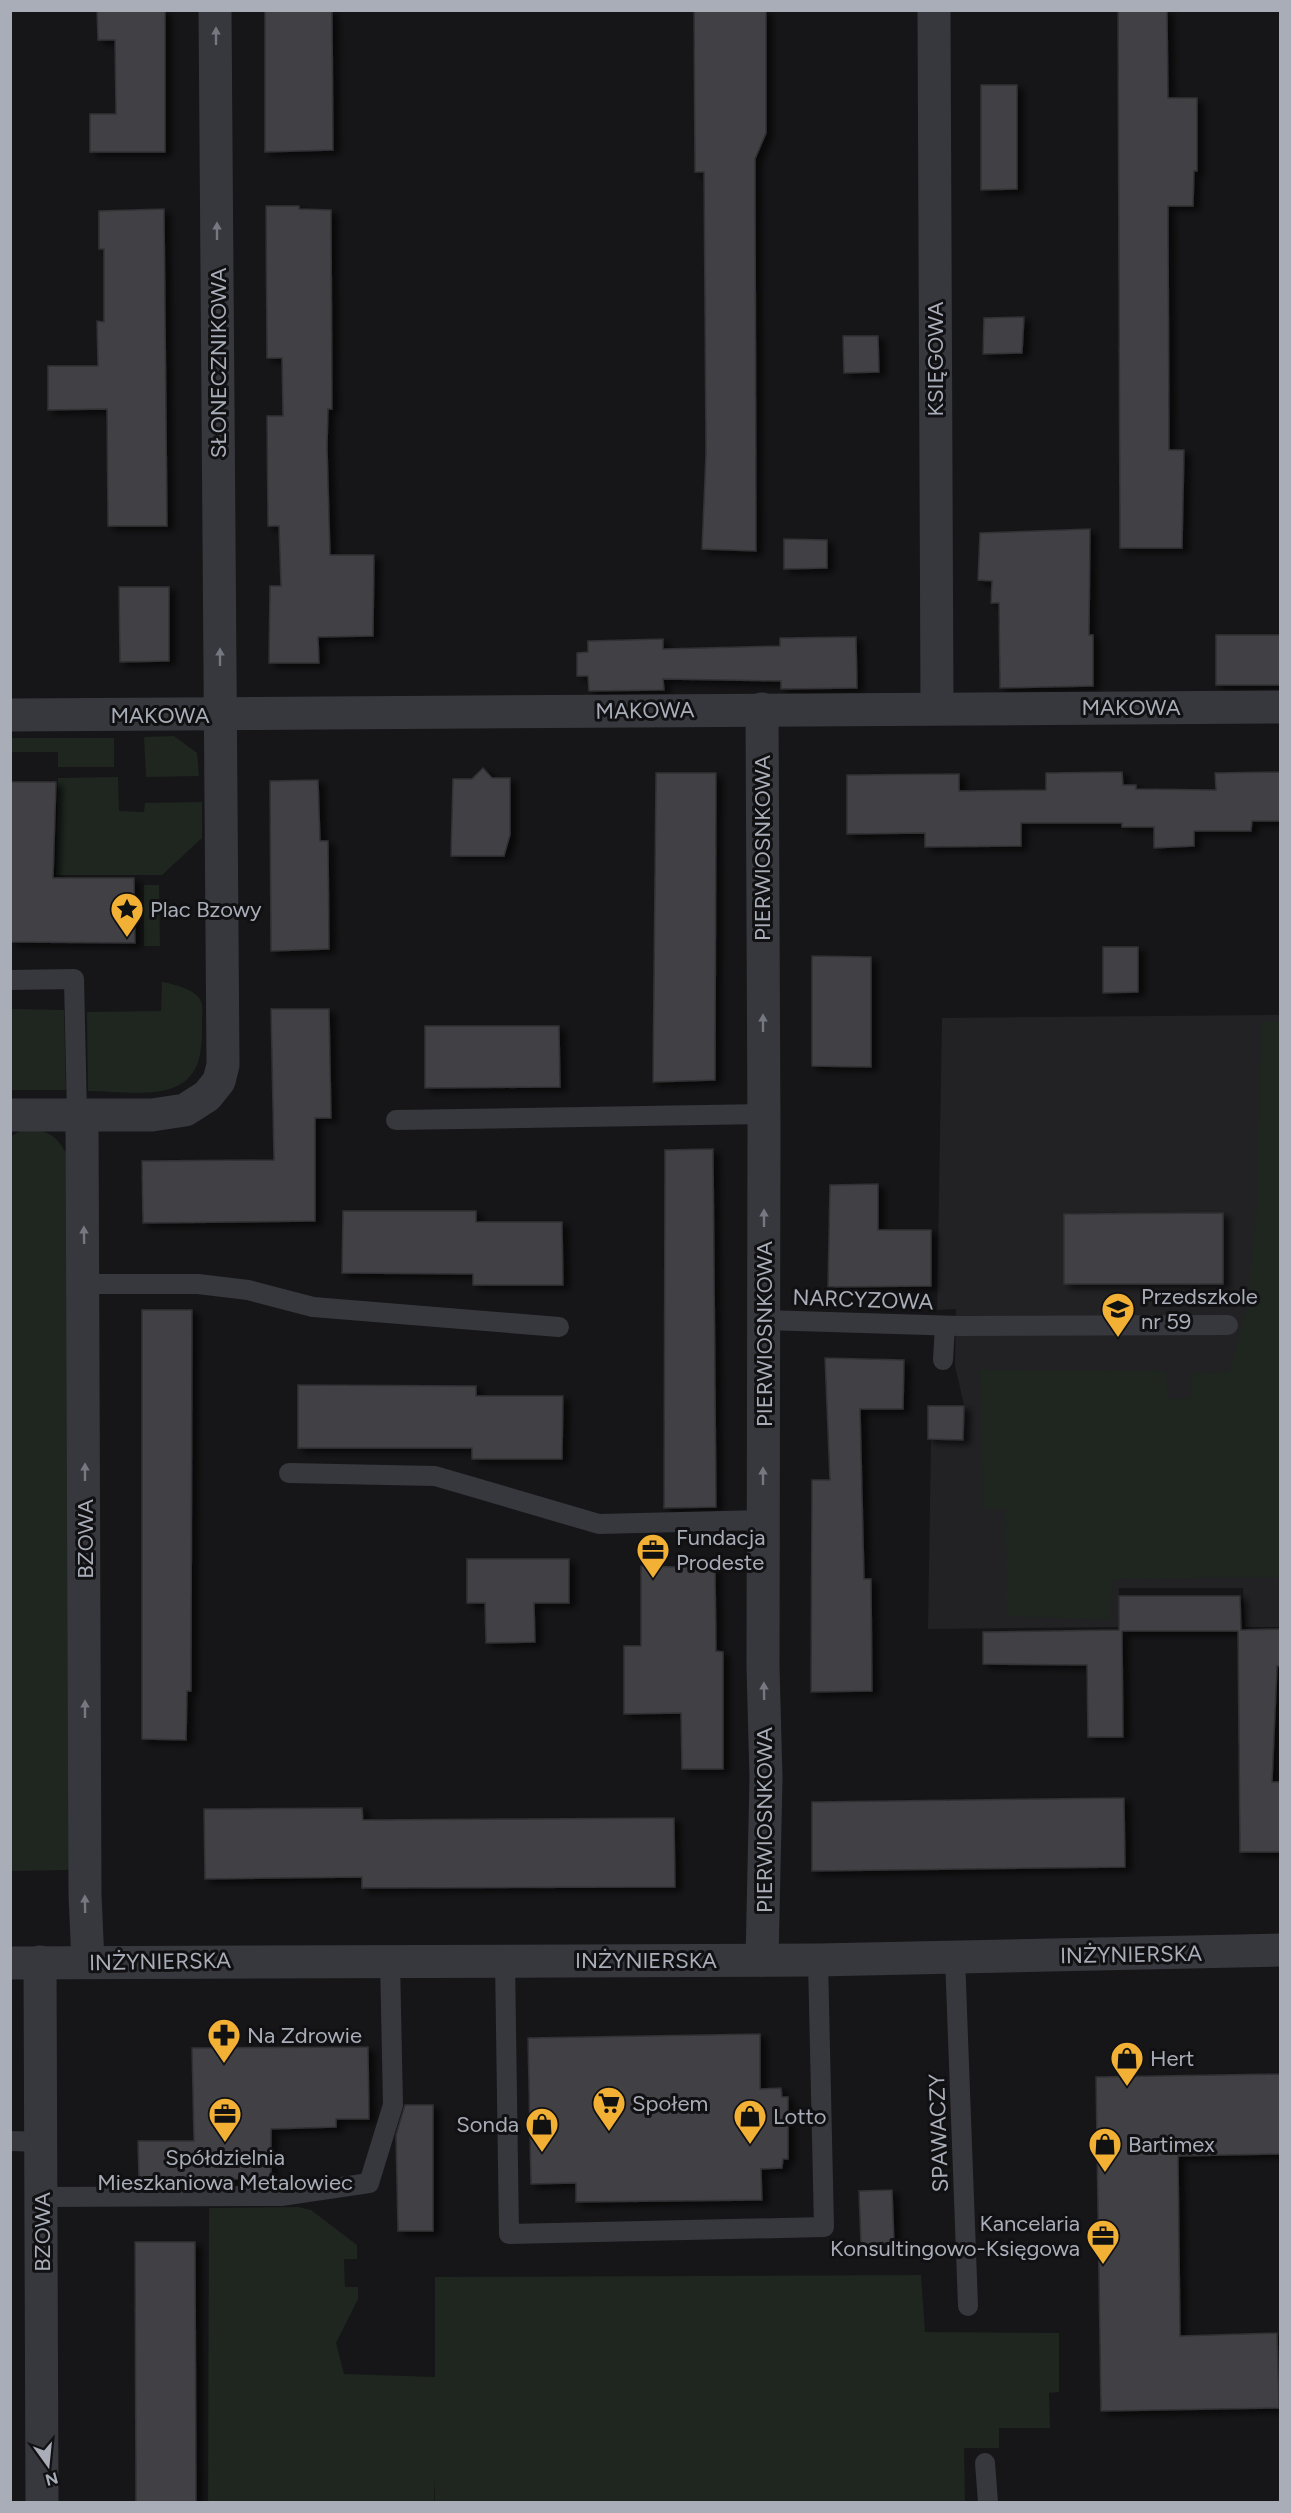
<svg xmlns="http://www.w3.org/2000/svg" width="1291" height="2513" viewBox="0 0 1291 2513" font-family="Figtree,sans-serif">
<defs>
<filter id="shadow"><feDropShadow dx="6" dy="4" stdDeviation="3" flood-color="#0009"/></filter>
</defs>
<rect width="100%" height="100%" fill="#161618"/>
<path fill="#222225" d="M1280 1015V1627H1245L1243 1588H1119L1118 1627 928 1629 931 1440 964 1441V1405L955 1366 956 1309 937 1310 942 1018Z"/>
<g fill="#1e261f">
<path d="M174 736 197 753 199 776 146 777 144 737Z"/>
<path d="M11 738H114V767H58V752H11Z"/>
<path d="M118 777 119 811 144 812 145 803 202 802V838L162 875H56L58 778Z"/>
<path d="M144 885H159L160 946H144Z"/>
<path d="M162 982C173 984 191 988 199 998 204 1004 202 1013 202 1020 202 1046 203 1075 175 1087 154 1097 112 1091 88 1091L87 1012 161 1011Z"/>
<path d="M11 1009 64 1010 66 1090H11Z"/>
<path d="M1261 1021H1280V1577L1113 1579 1109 1620 1007 1616 1006 1509H983L980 1370 1165 1371 1169 1399 1190 1398 1191 1377 1197 1373 1229 1372 1246 1311 1257 1206Z"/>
<path d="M24 1129C52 1130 57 1137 70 1160L71 1869 67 1870 11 1871 10 1137Z"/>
<path d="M298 2207 311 2210 357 2245V2259H344L345 2287H358V2299L336 2343 344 2374 435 2377V2277L921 2275 925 2332 1059 2333V2392L1049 2393 1050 2428H999V2448H964L965 2502H435V2476L434 2502H208L209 2208Z"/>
</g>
<g fill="#404145" stroke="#303034" stroke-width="1.5" filter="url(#shadow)">
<path d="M97 10H165V152H90V114H116L115 40H98Z"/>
<path d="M265 10H332L333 150 265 152Z"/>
<path d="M694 10H766V133L755 159 756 551 702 549 706 453 704 172H695Z"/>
<path d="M1118 10H1167L1168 98H1197V171H1194L1193 206H1168L1169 450H1184L1182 548H1120Z"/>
<path d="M981 85H1017V189L981 190Z"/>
<path d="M266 206H299V209L331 210 332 409H328L327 447 330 555H374L373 636 318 637 319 663H269L270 586H281L279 526H268L267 416H283L282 358H267Z"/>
<path d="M164 209 167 526H108L107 409 48 410V366H98L97 321 104 322V249H99V211Z"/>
<path d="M1024 317 1022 353 983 354 984 318Z"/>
<path d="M843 336H878L879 372 844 373Z"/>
<path d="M1090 529 1089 635H1093V686L1000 688 999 603H991L992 581 978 580 980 533Z"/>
<path d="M784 539 827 540V568L784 569Z"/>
<path d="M119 587H169V661L120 662Z"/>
<rect x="1216" y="635" width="65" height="50"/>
<path d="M856 637 857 688 781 689V681L663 679 664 690 589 691 588 676H577V653L588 652V641L663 639V649L780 646V638Z"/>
<path d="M483 768 492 778H510V835L504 856H451L453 779H472Z"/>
<path d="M1122 772 1123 785H1136V789L1216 790 1215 773 1281 772V821H1252L1251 831H1194V846L1154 848V827H1122V823H1021V846L925 847V833L847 834V775L959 774V791L1046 790V773Z"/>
<path d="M656 773H716L715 1080 653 1082Z"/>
<path d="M318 780 320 841H328L329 949 271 951 270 781Z"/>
<path d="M10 782H56L53 878H134L135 943 10 942Z"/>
<path d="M1103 947H1138V992L1103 993Z"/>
<path d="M812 956 871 957V1067L812 1066Z"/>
<path d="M271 1009H329L331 1118H315V1221L143 1223 142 1161 274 1160Z"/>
<path d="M425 1026H559L560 1087 425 1088Z"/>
<path d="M713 1149 716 1507 664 1508 665 1150Z"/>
<path d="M878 1184V1230H931V1286L828 1287 830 1185Z"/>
<path d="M343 1211H476V1222H562L563 1285H473V1274L342 1273Z"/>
<path d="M1223 1213V1284H1064V1214Z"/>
<path d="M142 1310H192L191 1691H187L186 1740 142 1739Z"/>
<path d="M825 1358 904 1360 903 1409H860L864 1579H871L872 1691 811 1692 812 1480H830Z"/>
<path d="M298 1385 476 1386V1396H563L562 1459H472V1448H298Z"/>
<path d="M928 1406H964L963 1440 928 1439Z"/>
<path d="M467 1559H569V1603H534L535 1642 486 1643 485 1603H467Z"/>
<path d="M641 1566 715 1568 716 1651 723 1652V1769H682L681 1713 624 1714V1646H641Z"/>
<path d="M1119 1596H1240L1241 1630 1281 1629V1666H1277L1272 1782H1281V1852H1240L1238 1631H1122L1123 1737H1088L1087 1665 983 1664V1632L1119 1630Z"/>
<path d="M1124 1798 1125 1867 812 1871V1802Z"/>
<path d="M362 1808 363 1820 674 1818 675 1887 362 1888V1877L205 1879 204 1809Z"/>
<path d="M760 2034V2089L781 2088 782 2097H788V2159H783L782 2168 761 2169 762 2200 576 2202V2183L531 2184 528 2038Z"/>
<path d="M368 2047 369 2119H336V2127L271 2129V2179L139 2180 138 2141H194L192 2048Z"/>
<path d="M1281 2074V2154L1178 2156 1180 2336 1277 2333 1279 2408 1101 2411 1096 2077Z"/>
<path d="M405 2105H433V2231H398L396 2135Z"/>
<path d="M892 2190 894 2243 861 2244 859 2191Z"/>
<path d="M135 2242H195L196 2502H136Z"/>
</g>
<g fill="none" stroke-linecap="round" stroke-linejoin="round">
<g stroke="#37383d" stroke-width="20">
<path d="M10 980 74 979 77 1115"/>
<path d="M396 1120 764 1114"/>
<path d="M84 1284H198L248 1290 313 1307 559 1327"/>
<path d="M764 1320 960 1326 1228 1325"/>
<path d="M943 1360 945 1326"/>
<path d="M289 1473 435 1476 599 1524 763 1520"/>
<path d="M955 1957 968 2306"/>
<path d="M505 1960 509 2234 824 2227 818 1960"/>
<path d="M10 2141 42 2142"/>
<path d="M42 2197 281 2196 369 2183 393 2105 390 1960"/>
<path d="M985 2463 988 2502"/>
</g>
<g stroke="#37383d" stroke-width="33">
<path d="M934 10 937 707"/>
<path d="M762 709 764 1129 763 1667 766 1778 762 1960"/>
<path d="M10 715 1280 707"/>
<path d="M10 1115H152L185 1110 207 1096 219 1081 223 1065 215 10"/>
<path d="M82 1115 85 1895 88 1962"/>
<path d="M40 1962 42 2502"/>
</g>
<path stroke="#37383d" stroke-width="33" d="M10 1963 818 1960 1280 1950"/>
</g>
<defs><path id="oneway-solid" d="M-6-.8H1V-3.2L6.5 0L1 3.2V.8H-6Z" transform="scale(1.5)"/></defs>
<g fill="#757881">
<use href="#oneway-solid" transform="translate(216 36) rotate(-90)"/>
<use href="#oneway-solid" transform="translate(217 231) rotate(-90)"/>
<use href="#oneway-solid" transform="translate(220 657) rotate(-90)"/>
<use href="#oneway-solid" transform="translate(763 1023) rotate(-90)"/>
<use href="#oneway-solid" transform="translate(764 1218) rotate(-90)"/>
<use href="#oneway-solid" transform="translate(84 1235) rotate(-91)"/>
<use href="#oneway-solid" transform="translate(85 1472) rotate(-90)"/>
<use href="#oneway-solid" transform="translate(763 1476) rotate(-90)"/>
<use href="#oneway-solid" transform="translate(764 1691) rotate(-91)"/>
<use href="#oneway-solid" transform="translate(85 1709) rotate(-90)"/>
<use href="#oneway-solid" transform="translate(85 1904) rotate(-91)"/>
</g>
<defs>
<symbol id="sight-pin" viewBox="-11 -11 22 30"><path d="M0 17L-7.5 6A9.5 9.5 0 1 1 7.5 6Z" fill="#f2b134" stroke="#111113"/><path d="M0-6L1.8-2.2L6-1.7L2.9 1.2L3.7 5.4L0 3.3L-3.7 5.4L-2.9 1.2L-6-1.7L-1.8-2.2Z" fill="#111"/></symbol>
<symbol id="school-pin" viewBox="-11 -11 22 30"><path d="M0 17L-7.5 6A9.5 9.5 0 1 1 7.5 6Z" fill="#f2b134" stroke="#111113"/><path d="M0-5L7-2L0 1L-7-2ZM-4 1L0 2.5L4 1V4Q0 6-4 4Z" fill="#111"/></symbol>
<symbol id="office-pin" viewBox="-11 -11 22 30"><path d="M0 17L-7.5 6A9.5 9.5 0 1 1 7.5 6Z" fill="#f2b134" stroke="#111113"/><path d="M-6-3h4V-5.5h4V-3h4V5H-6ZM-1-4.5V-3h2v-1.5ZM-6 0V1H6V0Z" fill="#111"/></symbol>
<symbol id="pharmacy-pin" viewBox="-11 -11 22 30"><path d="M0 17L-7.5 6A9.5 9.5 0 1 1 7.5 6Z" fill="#f2b134" stroke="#111113"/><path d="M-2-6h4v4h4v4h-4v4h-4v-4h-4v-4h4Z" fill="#111"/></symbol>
<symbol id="shop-pin" viewBox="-11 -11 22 30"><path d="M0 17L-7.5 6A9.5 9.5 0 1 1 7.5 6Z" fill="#f2b134" stroke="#111113"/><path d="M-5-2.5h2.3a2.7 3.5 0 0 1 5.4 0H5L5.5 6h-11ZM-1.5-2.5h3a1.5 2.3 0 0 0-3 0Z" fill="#111"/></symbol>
<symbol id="supermarket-pin" viewBox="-11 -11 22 30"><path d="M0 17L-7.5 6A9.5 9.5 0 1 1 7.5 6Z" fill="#f2b134" stroke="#111113"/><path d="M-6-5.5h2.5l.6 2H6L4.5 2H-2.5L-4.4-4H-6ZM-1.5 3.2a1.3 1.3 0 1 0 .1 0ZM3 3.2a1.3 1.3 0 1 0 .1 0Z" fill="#111"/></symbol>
</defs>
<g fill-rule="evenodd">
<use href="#sight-pin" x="108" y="890" width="38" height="52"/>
<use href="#school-pin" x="1099" y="1290" width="38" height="52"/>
<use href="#office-pin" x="634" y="1531" width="38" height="52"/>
<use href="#pharmacy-pin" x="205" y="2016" width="38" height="52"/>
<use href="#shop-pin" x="1108" y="2039" width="38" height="52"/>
<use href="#supermarket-pin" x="590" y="2084" width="38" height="52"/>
<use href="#office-pin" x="206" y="2095" width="38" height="52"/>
<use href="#shop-pin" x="731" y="2097" width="38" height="52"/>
<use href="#shop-pin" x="523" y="2105" width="38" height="52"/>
<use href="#shop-pin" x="1086" y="2125" width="38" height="52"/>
<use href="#office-pin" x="1084" y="2217" width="38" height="52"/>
</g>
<g text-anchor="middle" stroke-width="6" stroke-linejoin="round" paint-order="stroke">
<g font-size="22" fill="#a8adb8" stroke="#111113">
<text transform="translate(935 359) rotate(-90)" y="8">KSIĘGOWA</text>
<text transform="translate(218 363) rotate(-90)" y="8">SŁONECZNIKOWA</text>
<text x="1131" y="715">MAKOWA</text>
<text transform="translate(645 710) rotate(-1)" y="8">MAKOWA</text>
<text x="160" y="723">MAKOWA</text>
<text transform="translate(762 848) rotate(-90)" y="8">PIERWIOSNKOWA</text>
<text transform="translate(863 1299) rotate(2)" y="8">NARCYZOWA</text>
<text transform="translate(764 1334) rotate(-90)" y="8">PIERWIOSNKOWA</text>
<text transform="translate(85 1539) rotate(-90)" y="8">BZOWA</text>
<text transform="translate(764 1820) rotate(-90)" y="8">PIERWIOSNKOWA</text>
<text transform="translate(1131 1954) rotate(-1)" y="8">INŻYNIERSKA</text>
<text x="646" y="1968">INŻYNIERSKA</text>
<text transform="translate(160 1961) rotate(-1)" y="8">INŻYNIERSKA</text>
<text transform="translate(938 2133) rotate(-92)" y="8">SPAWACZY</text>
<text transform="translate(42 2232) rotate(-90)" y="8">BZOWA</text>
</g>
<g font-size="22" fill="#a8adb8" stroke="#111113" text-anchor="start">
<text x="150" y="917">Plac Bzowy</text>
<text x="1141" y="1304">Przedszkole<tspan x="1141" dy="25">nr 59</tspan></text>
<text x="676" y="1545">Fundacja<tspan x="676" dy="25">Prodeste</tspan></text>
<text x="247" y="2043">Na Zdrowie</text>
<text x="1150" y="2066">Hert</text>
<text x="632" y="2111">Społem</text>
<text x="773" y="2124">Lotto</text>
<text x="519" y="2132" text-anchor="end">Sonda</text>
<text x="1128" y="2152">Bartimex</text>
<text x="225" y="2165" text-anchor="middle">Spółdzielnia<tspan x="225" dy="25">Mieszkaniowa Metalowiec</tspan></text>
<text x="1080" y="2231" text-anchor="end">Kancelaria<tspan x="1080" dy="25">Konsultingowo-Księgowa</tspan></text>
</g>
</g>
<rect width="1291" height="2513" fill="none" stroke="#a8adb8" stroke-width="24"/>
<g transform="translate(48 2465) rotate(165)" stroke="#111113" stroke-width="4.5" paint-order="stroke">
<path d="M0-4.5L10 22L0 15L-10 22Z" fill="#a8adb8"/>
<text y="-9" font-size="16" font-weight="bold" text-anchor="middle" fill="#a8adb8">N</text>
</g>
</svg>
